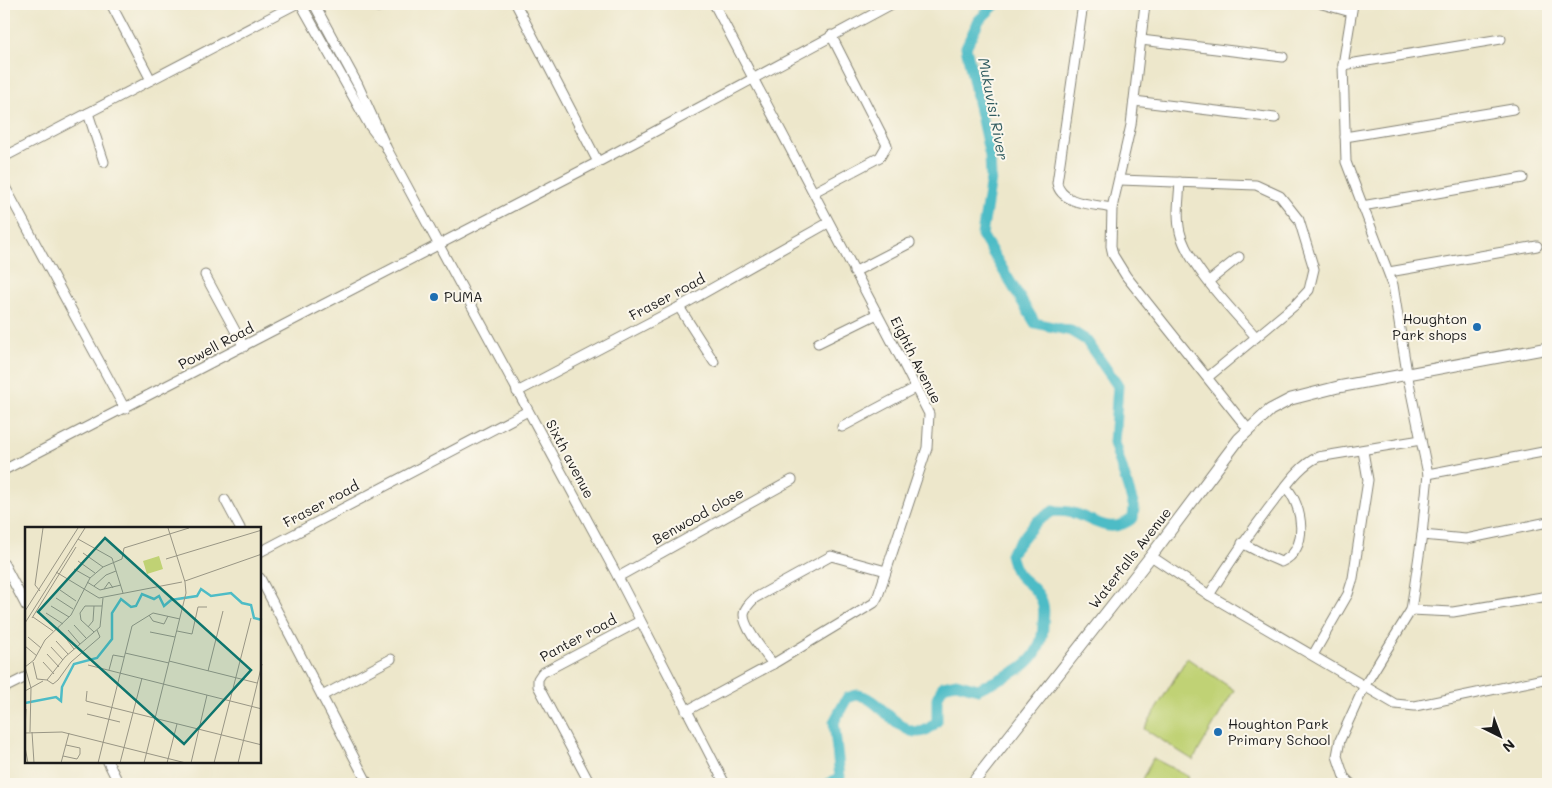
<svg xmlns="http://www.w3.org/2000/svg" width="1552" height="788" viewBox="0 0 1552 788" font-family="Mali,sans-serif">
<rect width="100%" height="100%" fill="#fbf7ec"/>
<filter id="ink" filterUnits="userSpaceOnUse"><feTurbulence type="fractalNoise" baseFrequency=".02" numOctaves="2"/><feDisplacementMap in="SourceGraphic" scale="10" xChannelSelector="R" yChannelSelector="G"/><feConvolveMatrix kernelMatrix="1 2 1 2 8 2 1 2 1" color-interpolation-filters="sRGB"/></filter>
<filter id="wash" filterUnits="userSpaceOnUse"><feTurbulence type="fractalNoise" baseFrequency=".0096" numOctaves="4" result="noise"/><feDisplacementMap in="SourceGraphic" scale="20" xChannelSelector="R" yChannelSelector="G"/><feGaussianBlur stdDeviation="1.12" result="paint"/><feColorMatrix in="noise" values="0 0 0 0 0 0 0 0 0 0 0 0 0 0 0 0 0 1.4 0 .05"/><feComposite in="paint" operator="in"/></filter>
<g filter="url(#wash)">
<rect width="100%" height="100%" fill="#ede7cb"/>
<g fill="#c0d274" stroke="#6e7748">
<path d="M1187 658 1234 690 1193 760 1144 729Z"/>
<path d="M1153 758 1189 777 1185 784H1140Z"/>
</g>
<g fill="none" stroke-linecap="round" stroke-linejoin="round">
<path stroke="#4ebcc6" stroke-width="11" d="M828 784 840 777 834 722 847 698C850 697 855 695 858 695 883 697 908 756 937 721V698L943 686 956 683 978 689C1011 673 1043 666 1043 624 1044 615 1045 605 1040 597 1028 577 1017 584 1010 554L1036 522 1053 511C1059 511 1067 511 1073 513 1096 520 1110 536 1133 518L1134 507 1114 443 1118 386 1086 340 1071 331 1035 323 982 235 991 179 990 156 966 47 979 20 996 4"/>
</g>
</g>
<g filter="url(#ink)">
<g fill="none" stroke-linecap="round" stroke-linejoin="round">
<defs>
<g id="minor">
<path d="M111 4 151 80"/>
<path d="M301 4 369 125 381 141"/>
<path d="M314 4 358 85 387 149 618 577 725 784"/>
<path d="M375 4 378 7"/>
<path d="M516 4 598 162"/>
<path d="M1083 4 1057 183C1061 205 1095 204 1112 208"/>
<path d="M1145 4 1131 125 1112 208 1111 246 1113 255 1126 276 1248 429"/>
<path d="M1322 4 1351 12"/>
<path d="M1141 40 1283 57"/>
<path d="M1343 65 1501 39"/>
<path d="M1134 101 1275 118"/>
<path d="M88 113 104 162"/>
<path d="M1345 137 1513 109"/>
<path d="M4 157 296 4"/>
<path d="M1120 180 1256 185 1280 196 1299 220 1314 269 1309 290 1295 305 1208 377"/>
<path d="M1180 182C1179 199 1176 216 1180 232 1187 264 1234 312 1256 337"/>
<path d="M4 185 125 409"/>
<path d="M814 192 880 157 887 145 831 35"/>
<path d="M1362 206 1523 178"/>
<path d="M854 272 910 243"/>
<path d="M1389 272 1537 246"/>
<path d="M205 275 244 347"/>
<path d="M1209 281 1239 257"/>
<path d="M679 307 714 362"/>
<path d="M818 343 877 314"/>
<path d="M517 392 679 307 828 223"/>
<path d="M842 427 915 388"/>
<path d="M4 470 598 162 892 4"/>
<path d="M1428 474 1548 451"/>
<path d="M225 500 240 528"/>
<path d="M1422 535 1466 539 1548 522"/>
<path d="M1242 543 1265 555 1281 562C1310 550 1303 506 1286 487"/>
<path d="M260 552 528 411"/>
<path d="M1151 556 1209 595 1395 704 1415 706 1548 678"/>
<path d="M4 564 26 606"/>
<path d="M618 577 792 480"/>
<path d="M260 578 368 784"/>
<path d="M1209 595C1230 562 1251 531 1275 500 1288 484 1299 466 1318 457L1421 440"/>
<path d="M1411 610 1453 612 1548 596"/>
<path d="M1313 655 1348 594 1353 578 1368 480 1363 451"/>
<path d="M773 664C765 653 744 629 744 615 744 608 751 602 755 598L831 556 886 571"/>
<path d="M4 688 26 677"/>
<path d="M322 696 391 659"/>
<path d="M686 711 773 664 874 603 878 596 927 448 929 414 900 357 714 4"/>
<path d="M108 762 119 784"/>
<path d="M590 784 538 686V679L542 673 640 621"/>
<path d="M1351 784 1344 777 1337 756 1340 740 1365 685 1411 610 1422 535 1428 474 1407 373 1393 285 1346 162 1343 65 1353 4"/>
</g>
<path id="major" d="M972 784 1151 556 1239 439 1270 410 1291 399 1338 387 1548 348"/>
</defs>
<use href="#minor" stroke="#848274" stroke-width="11"/>
<use href="#major" stroke="#848274" stroke-width="13"/>
<use href="#minor" stroke="#fff" stroke-width="9"/>
<use href="#major" stroke="#fff" stroke-width="11"/>
</g>
</g>
<g fill="#1f6fb2" stroke="#fbf7ec" stroke-width="2">
<circle cx="434" cy="297" r="5"/>
<circle cx="1477" cy="327" r="5"/>
<circle cx="1218" cy="732" r="5"/>
</g>
<g text-anchor="middle" stroke-width="4" stroke-linejoin="round" paint-order="stroke">
<g font-size="14" fill="#1c1c1c" stroke="#fbf7ec" text-anchor="start">
<text x="444" y="302">PUMA</text>
<text x="1467" y="324" text-anchor="end">Houghton<tspan x="1467" dy="16">Park shops</tspan></text>
<text x="1228" y="729">Houghton Park<tspan x="1228" dy="16">Primary School</tspan></text>
</g>
<g font-size="14" fill="#1c1c1c" stroke="#fbf7ec">
<text transform="translate(667 297) rotate(-28)" y="5">Fraser road</text>
<text transform="translate(216 346) rotate(-28)" y="5">Powell Road</text>
<text transform="translate(916 360) rotate(63)" y="5">Eighth Avenue</text>
<text transform="translate(570 459) rotate(62)" y="5">Sixth avenue</text>
<text transform="translate(321 504) rotate(-28)" y="5">Fraser road</text>
<text transform="translate(698 516) rotate(-29)" y="5">Benwood close</text>
<text transform="translate(1130 558) rotate(-52)" y="5">Waterfalls Avenue</text>
<text transform="translate(578 638) rotate(-28)" y="5">Panter road</text>
</g>
<g font-size="15" font-style="italic" fill="#305c60" stroke="#fbf7ec">
<text transform="translate(993 109) rotate(79)" y="5">Mukuvisi River</text>
</g>
</g>
<g transform="translate(25 527)">
<rect width="236" height="236" fill="#ede7cb"/>
<path d="M134 29 138 42 122 47 118 34Z" fill="#c0d274"/>
<path fill="none" stroke="#4ebcc6" stroke-width="2.5" d="M0 176 31 170 36 174 37 160 49 137 72 131 87 112V86L96 72 106 80 111 79 117 67 129 72 134 69 139 79 146 73 172 69 176 62 186 69 206 66 217 76 226 78 229 91 237 93"/>
<path fill="none" stroke="#999685" stroke-width="1" d="M143 1 160 55M53 12 87 31 98 66M58 26 78 40M141 32 237 3M53 34 70 46M49 42 65 51M31 45 74 71 157 55M160 54 237 27M62 55 75 63 96 58M69 59 81 48 91 44M79 62 84 55 88 61M35 63 51 74M15 64 10 58 18 1M31 71 48 82M26 79 44 90M0 84 53 1M21 86 38 97M124 88 128 94 139 97 143 89M8 90 28 104M7 91 51 20M0 96 60 1M49 98 61 111M63 100 68 94 69 79M33 101 49 122M43 103 55 117M152 104 167 107 173 80H182M69 105 56 93 55 86 60 79H77M125 105 150 110M3 110 16 121M31 114 43 127M0 119 12 129M26 120 38 133M100 126 144 136M22 127 34 140M144 134 232 156M8 135 12 152 22 153 40 130 75 100 78 71M18 135 29 147M63 138 237 182M0 140 9 133 20 113 46 88 65 51 78 40 97 32 99 21 164 1M0 140 6 161 5 205M84 143 88 128 99 130M183 144 198 84M22 153 28 157 33 153 46 135 75 110 72 103M0 164 18 154M62 164 61 174 237 218M62 187 95 195M0 203 1 182M7 205 9 236M0 206 37 205 161 236M0 220 3 236M38 229 52 232 55 227V221L41 218M36 236 44 206M73 236 107 99 128 86 155 92M95 236 117 151M119 236 161 66 160 55M142 236 152 197M166 236 182 168M189 236 226 91M213 236 237 137"/>
<path fill="#0f766e" fill-opacity="0.15" stroke="#0f766e" stroke-width="2.5" d="M80 11 226 143 159 217 13 85Z"/>
<rect width="236" height="236" fill="none" stroke="#1c1c1c" stroke-width="2.5"/>
</g>
<rect width="1552" height="788" fill="none" stroke="#fbf7ec" stroke-width="20"/>
<g transform="translate(1500 736) rotate(138)" stroke="#fbf7ec" stroke-width="4" paint-order="stroke">
<path d="M0-4L9 19L0 12L-9 19Z" fill="#1c1c1c"/>
<text y="-8" font-size="14" font-weight="bold" text-anchor="middle" fill="#1c1c1c">N</text>
</g>
</svg>
